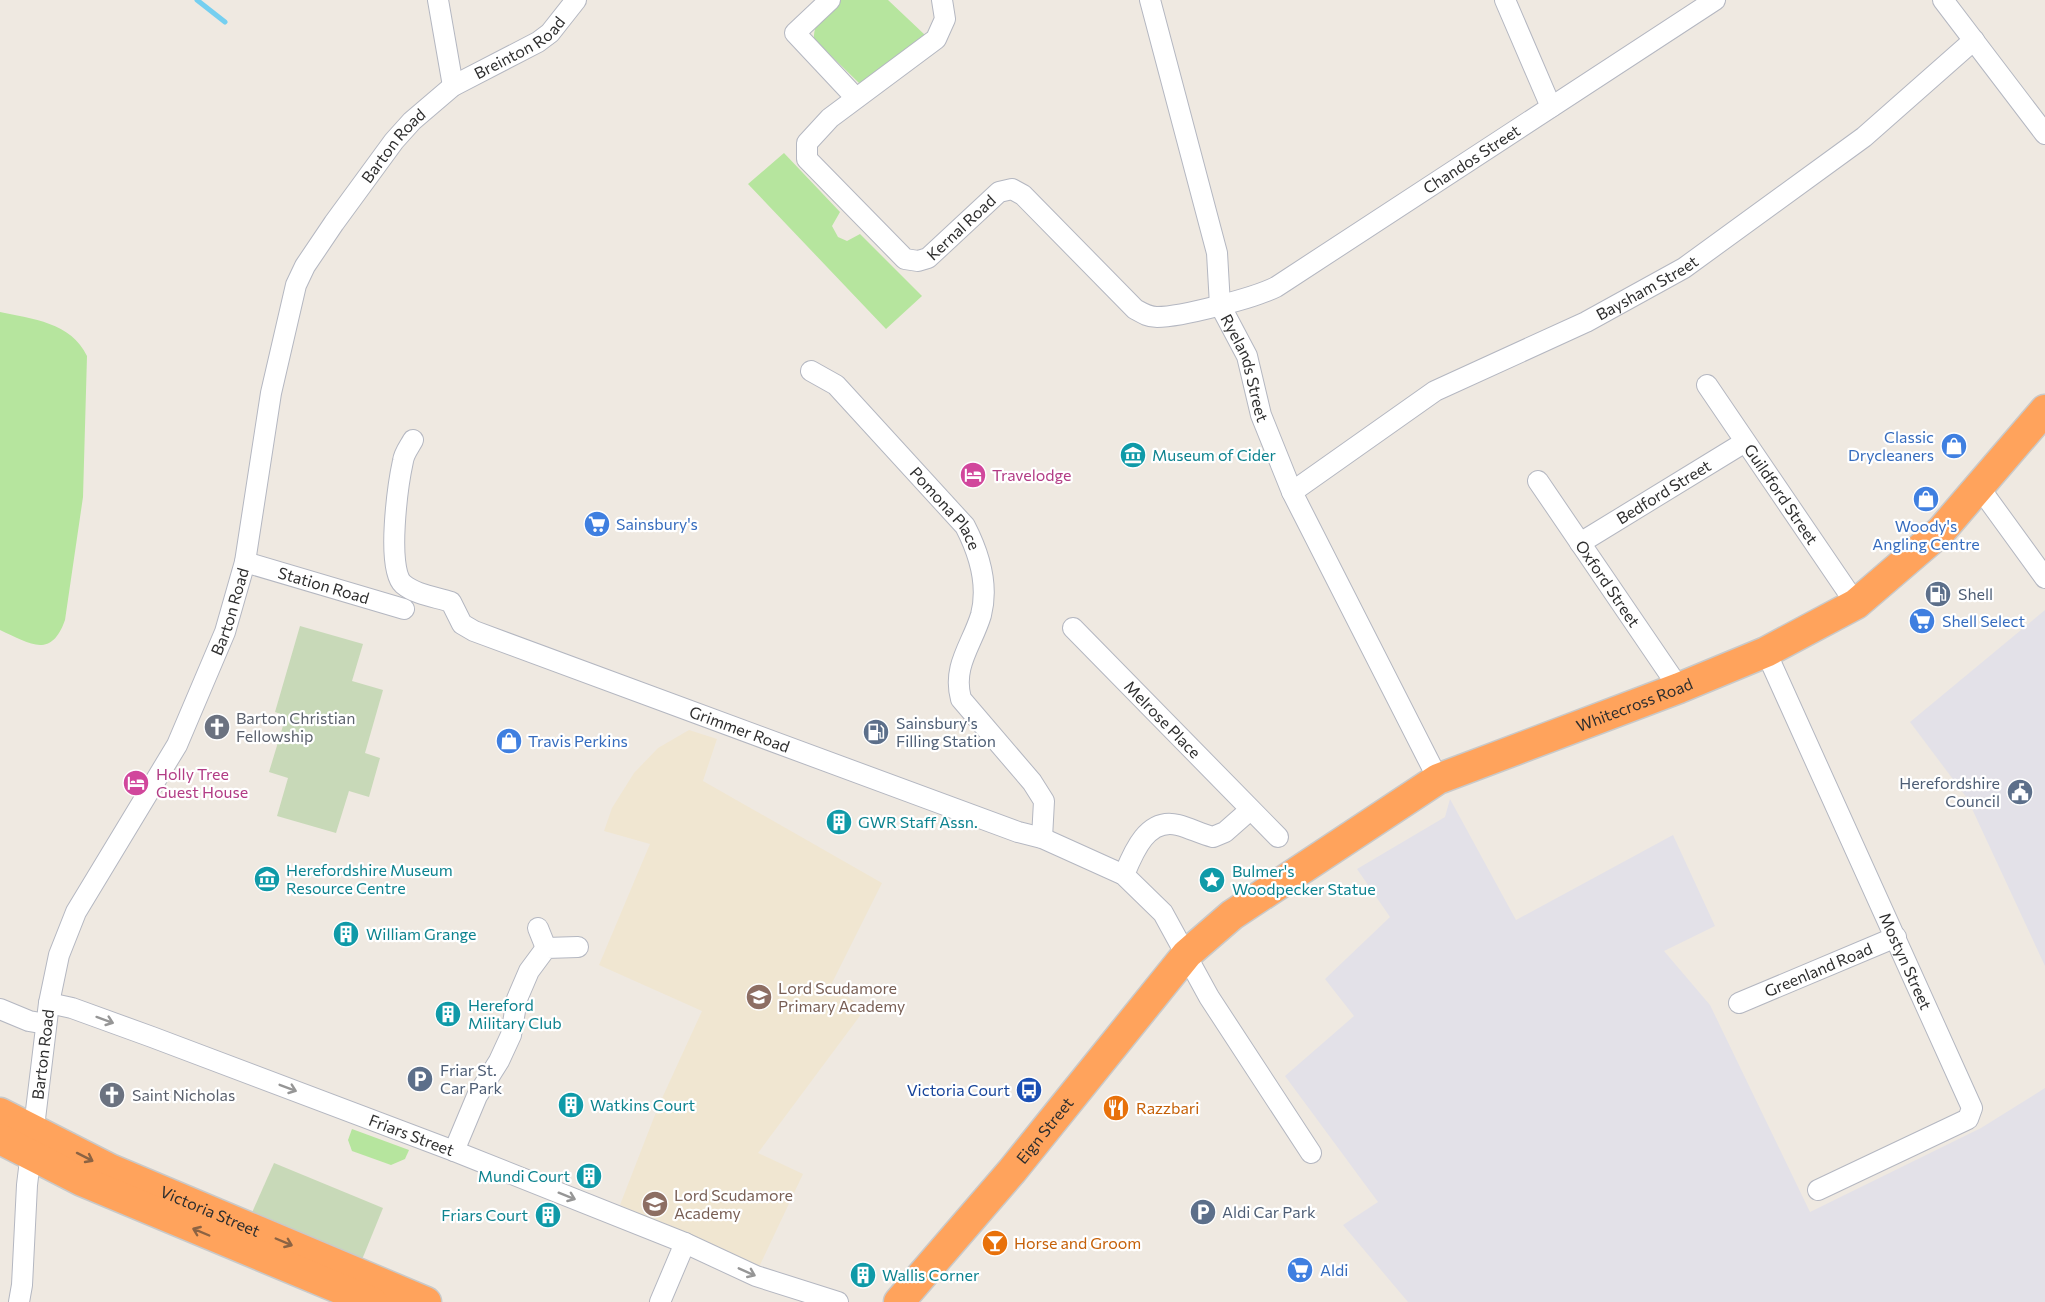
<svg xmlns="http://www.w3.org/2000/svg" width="2045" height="1302" viewBox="0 0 2045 1302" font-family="Commissioner,sans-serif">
<rect width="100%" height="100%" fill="#efe9e1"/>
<g fill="#e3e1e8">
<path d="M2045 610V966L1967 798 1910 722Z"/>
<path d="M1450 799 1516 920 1673 835 1715 926 1664 951 1710 1005 1810 1212 1981 1128 2045 1088V1302H1408L1343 1225 1378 1202 1285 1076 1354 1016 1325 979 1390 917 1357 869 1445 817Z"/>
</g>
<path fill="#f0e6d1" d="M689 730 717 739 703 781 882 883 831 985 865 1009 758 1153 803 1174 759 1267 620 1205 658 1107 702 1011 599 965 650 844 604 831 612 808 634 773 658 748Z"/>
<g fill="#b6e59e">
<path d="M840 0H888L925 35 868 84 859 83 814 39C813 21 827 12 840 0Z"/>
<path d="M784 153 840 212 832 226 838 237 847 241 860 234 922 296 886 329 748 184Z"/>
<path d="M0 312C32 319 71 322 87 356L83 497 65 620C51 660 29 643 0 630Z"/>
<path d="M352 1129 409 1150 405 1159 391 1165 352 1151 348 1140Z"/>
</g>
<g fill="#c8d9b8">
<path d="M300 626 363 644 352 681 383 690 365 753 380 758 369 797 349 791 336 833 277 816 288 778 269 772 286 716 275 712Z"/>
<path d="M274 1163 383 1208 361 1262 250 1217Z"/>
</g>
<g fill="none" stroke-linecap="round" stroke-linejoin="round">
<path stroke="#75cff0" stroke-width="5" d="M197 0 225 22"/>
<defs>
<g id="minor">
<path d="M438 0 453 86"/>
<path d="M830 0 795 33 856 98"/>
<path id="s1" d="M942 0 945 19 936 39 830 118 807 143V159L905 259 918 261 928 258 999 192 1012 189 1023 195 1135 309C1142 313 1148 317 1157 317 1181 317 1254 298 1276 287L1715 0"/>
<path id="s2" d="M1150 0 1217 253 1220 305 1247 356 1261 415 1292 492 1438 779"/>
<path d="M1505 0 1551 107"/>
<path d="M1943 0 2045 134"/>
<path id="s3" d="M811 371 836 385 965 526C979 553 989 584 981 615 972 645 952 666 961 699L1032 782 1044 801 1042 838"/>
<path id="s4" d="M1707 385 1856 604"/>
<path id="s5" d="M413 440C410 446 404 453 403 461 398 484 386 568 403 584 416 595 436 597 451 602L462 624 474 631 1018 832 1042 838 1124 875 1163 913 1209 997 1311 1153"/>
<path id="s6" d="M1538 481 1679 688"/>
<path d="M1979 487 2045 578"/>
<path id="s7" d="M1292 492 1435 391 1586 322 1684 268 1864 137 1974 40"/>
<path id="s8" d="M1580 543 1745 442"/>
<path id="s9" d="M245 562 404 609"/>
<path id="s10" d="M1073 628 1278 837"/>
<path id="s11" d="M1766 652 1972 1108 1968 1119 1818 1190"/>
<path d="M1124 875C1133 853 1147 817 1178 825 1190 828 1201 834 1213 837L1225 832 1250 810"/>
<path d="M538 928 546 948"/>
<path id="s12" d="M49 1003 72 1008 152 1037 454 1151 685 1243 756 1276 838 1302"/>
<path id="s13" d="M1739 1003 1896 937"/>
<path d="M0 1009 29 1021 46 1024"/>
<path d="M454 1151 477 1096 499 1061 511 1035 517 999 529 971 546 948 578 947"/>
<path id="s14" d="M19 1302 22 1285 27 1185 49 1003 59 955 76 912 177 745 225 632 245 562 271 393 296 285 305 266 334 223 394 141 412 121 453 86 538 42 550 33 576 0"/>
<path d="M660 1302 685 1243"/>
</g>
<g id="highway">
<path id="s15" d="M0 1113 110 1169 426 1302"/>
<path d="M0 1139 82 1181 372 1302"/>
<path id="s16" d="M899 1302 1012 1171 1187 954 1232 915 1438 779 1679 688 1766 652 1856 604 1941 531 2045 410"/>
</g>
</defs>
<use href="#minor" stroke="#b4b7c1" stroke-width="22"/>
<use href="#highway" stroke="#c9c9c9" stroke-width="33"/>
<use href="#minor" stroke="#fff" stroke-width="20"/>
<use href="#highway" stroke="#ffa35c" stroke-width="30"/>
</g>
<defs><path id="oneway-shaft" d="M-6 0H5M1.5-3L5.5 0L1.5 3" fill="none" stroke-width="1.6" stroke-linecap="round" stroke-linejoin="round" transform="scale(1.5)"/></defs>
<g stroke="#969696">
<use href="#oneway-shaft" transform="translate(105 1020) rotate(20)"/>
<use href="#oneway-shaft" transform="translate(288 1088) rotate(21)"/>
<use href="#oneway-shaft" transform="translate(567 1196) rotate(22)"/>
<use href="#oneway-shaft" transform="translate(747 1272) rotate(24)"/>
</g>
<g stroke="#8c6343">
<use href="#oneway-shaft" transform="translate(85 1157) rotate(27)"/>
<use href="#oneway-shaft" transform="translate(201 1232) rotate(-157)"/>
<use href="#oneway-shaft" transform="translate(284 1242) rotate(23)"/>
</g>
<defs>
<symbol id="shop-disc" viewBox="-11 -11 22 22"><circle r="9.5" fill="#3f7fe0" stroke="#fff"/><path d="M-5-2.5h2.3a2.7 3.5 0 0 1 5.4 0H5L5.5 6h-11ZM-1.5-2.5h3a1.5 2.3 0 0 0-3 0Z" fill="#fff"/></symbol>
<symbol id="museum-disc" viewBox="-11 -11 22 22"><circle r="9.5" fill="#0f9aa8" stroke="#fff"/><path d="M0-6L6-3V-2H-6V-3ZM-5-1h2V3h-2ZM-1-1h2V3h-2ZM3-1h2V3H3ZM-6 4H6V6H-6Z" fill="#fff"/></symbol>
<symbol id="hotel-disc" viewBox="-11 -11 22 22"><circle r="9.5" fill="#d1479c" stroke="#fff"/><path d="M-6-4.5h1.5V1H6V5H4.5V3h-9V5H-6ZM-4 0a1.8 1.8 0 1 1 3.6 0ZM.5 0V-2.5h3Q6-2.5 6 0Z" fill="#fff"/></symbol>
<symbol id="supermarket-disc" viewBox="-11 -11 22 22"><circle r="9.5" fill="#3f7fe0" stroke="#fff"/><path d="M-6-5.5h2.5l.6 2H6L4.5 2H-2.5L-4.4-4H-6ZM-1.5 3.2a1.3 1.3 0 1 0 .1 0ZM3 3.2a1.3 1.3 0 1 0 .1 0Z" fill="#fff"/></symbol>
<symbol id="fuel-disc" viewBox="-11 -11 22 22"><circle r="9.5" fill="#5c6f8a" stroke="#fff"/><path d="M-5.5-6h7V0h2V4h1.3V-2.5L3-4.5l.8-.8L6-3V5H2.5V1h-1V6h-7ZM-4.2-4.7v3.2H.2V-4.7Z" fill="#fff"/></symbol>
<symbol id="church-disc" viewBox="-11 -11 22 22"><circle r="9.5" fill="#6b7280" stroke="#fff"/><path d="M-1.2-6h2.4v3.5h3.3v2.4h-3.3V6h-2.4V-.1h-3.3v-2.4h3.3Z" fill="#fff"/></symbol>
<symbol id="civic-disc" viewBox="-11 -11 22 22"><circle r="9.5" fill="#5c6f8a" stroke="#fff"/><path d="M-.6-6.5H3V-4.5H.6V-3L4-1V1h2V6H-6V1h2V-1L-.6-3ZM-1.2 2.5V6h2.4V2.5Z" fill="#fff"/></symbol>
<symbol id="building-disc" viewBox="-11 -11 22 22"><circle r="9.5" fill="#0f9aa8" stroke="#fff"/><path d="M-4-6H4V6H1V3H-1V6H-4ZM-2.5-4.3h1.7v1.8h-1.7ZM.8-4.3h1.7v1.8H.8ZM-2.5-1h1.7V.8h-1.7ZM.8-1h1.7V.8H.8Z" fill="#fff"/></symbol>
<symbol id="sight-disc" viewBox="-11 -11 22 22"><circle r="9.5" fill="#0f9aa8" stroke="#fff"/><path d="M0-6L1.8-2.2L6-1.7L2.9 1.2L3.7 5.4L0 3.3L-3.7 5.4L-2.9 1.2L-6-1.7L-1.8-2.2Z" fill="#fff"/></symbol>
<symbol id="school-disc" viewBox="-11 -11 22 22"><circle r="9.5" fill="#8d6e63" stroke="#fff"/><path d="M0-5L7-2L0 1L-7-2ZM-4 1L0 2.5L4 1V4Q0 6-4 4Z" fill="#fff"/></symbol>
<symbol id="parking-disc" viewBox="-11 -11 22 22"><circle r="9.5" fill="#5c6f8a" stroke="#fff"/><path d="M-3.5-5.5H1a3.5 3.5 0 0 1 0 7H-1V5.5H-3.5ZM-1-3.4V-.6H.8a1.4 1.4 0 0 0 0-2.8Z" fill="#fff"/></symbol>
<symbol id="bus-disc" viewBox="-11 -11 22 22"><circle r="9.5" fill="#1a4fb4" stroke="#fff"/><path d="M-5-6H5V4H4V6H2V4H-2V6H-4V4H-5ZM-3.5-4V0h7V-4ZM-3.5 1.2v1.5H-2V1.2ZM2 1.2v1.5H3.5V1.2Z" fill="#fff"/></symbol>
<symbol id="restaurant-disc" viewBox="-11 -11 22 22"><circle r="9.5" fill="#e8710a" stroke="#fff"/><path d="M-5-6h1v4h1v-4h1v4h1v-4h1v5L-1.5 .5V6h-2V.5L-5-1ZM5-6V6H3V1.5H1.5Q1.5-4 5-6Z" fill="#fff"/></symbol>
<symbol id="bar-disc" viewBox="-11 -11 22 22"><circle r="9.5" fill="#e8710a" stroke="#fff"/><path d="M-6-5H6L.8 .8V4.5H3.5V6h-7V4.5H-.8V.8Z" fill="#fff"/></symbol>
</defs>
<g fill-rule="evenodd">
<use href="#shop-disc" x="1939" y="431" width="30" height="30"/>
<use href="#museum-disc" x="1118" y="440" width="30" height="30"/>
<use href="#hotel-disc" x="958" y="460" width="30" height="30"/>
<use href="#shop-disc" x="1911" y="484" width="30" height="30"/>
<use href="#supermarket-disc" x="582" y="509" width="30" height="30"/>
<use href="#fuel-disc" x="1923" y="579" width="30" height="30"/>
<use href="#supermarket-disc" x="1907" y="606" width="30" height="30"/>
<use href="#church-disc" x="202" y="712" width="30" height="30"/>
<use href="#fuel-disc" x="861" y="717" width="30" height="30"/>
<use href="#shop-disc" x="494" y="726" width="30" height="30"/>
<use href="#hotel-disc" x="121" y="768" width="30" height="30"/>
<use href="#civic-disc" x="2005" y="777" width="30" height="30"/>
<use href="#building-disc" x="824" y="807" width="30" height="30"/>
<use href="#museum-disc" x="252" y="864" width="30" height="30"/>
<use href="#sight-disc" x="1197" y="865" width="30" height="30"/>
<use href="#building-disc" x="331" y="919" width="30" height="30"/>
<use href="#school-disc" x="744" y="982" width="30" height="30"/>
<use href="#building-disc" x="433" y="999" width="30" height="30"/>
<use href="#parking-disc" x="405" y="1064" width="30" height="30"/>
<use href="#bus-disc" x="1014" y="1075" width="30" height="30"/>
<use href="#church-disc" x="97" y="1080" width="30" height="30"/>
<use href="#building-disc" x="556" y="1090" width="30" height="30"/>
<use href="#restaurant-disc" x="1101" y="1093" width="30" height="30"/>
<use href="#building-disc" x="574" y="1161" width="30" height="30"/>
<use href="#school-disc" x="640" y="1189" width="30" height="30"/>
<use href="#parking-disc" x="1188" y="1197" width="30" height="30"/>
<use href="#building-disc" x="533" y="1200" width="30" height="30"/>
<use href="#bar-disc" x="980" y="1228" width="30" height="30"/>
<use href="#supermarket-disc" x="1285" y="1255" width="30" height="30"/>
<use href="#building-disc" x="848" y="1260" width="30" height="30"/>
</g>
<g text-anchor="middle" stroke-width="4.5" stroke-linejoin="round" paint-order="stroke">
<g font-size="16" fill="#2e2e2e" stroke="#fff">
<text dy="6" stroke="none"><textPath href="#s14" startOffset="1401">Breinton Road</textPath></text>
<text dy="6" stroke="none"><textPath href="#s14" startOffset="1239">Barton Road</textPath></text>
<text dy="6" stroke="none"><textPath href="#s1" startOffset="1050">Chandos Street</textPath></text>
<text dy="6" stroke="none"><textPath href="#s1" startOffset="432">Kernal Road</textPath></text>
<text dy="6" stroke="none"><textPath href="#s7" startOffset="411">Baysham Street</textPath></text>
<text dy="6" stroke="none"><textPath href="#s2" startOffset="382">Ryelands Street</textPath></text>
<text dy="6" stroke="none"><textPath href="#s8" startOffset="98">Bedford Street</textPath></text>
<text dy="6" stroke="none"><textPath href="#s4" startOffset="132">Guildford Street</textPath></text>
<text dy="6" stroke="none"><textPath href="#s3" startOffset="194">Pomona Place</textPath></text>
<text dy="6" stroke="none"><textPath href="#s6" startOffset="124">Oxford Street</textPath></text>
<text dy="6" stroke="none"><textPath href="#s9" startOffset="82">Station Road</textPath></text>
<text dy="6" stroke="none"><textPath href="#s14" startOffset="735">Barton Road</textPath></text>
<text dy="6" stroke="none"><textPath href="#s16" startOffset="968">Whitecross Road</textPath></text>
<text dy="6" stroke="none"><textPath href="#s10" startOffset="128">Melrose Place</textPath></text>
<text dy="6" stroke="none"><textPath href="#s5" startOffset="522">Grimmer Road</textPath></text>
<text dy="6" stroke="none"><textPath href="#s11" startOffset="339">Mostyn Street</textPath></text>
<text dy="6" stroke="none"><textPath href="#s13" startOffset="86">Greenland Road</textPath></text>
<text dy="6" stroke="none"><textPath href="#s14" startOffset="249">Barton Road</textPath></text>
<text dy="6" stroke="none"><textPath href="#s16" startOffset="225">Eign Street</textPath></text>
<text dy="6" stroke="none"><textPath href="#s12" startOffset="386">Friars Street</textPath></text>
<text dy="6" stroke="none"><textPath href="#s15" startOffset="232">Victoria Street</textPath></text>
</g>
<g font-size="16" fill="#366cbe" stroke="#fff" text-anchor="start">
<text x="1934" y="443" text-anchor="end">Classic<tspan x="1934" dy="18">Drycleaners</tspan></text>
<text x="616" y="530">Sainsbury's</text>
<text x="1926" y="532" text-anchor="middle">Woody's<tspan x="1926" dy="18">Angling Centre</tspan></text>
<text x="1942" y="627">Shell Select</text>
<text x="528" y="747">Travis Perkins</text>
<text x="1320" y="1276">Aldi</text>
</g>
<g font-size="16" fill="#0d838f" stroke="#fff" text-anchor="start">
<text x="1152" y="461">Museum of Cider</text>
<text x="858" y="828">GWR Staff Assn.</text>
<text x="286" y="876">Herefordshire Museum<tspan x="286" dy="18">Resource Centre</tspan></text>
<text x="1232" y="877">Bulmer's<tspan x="1232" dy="18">Woodpecker Statue</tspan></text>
<text x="366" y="940">William Grange</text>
<text x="468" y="1011">Hereford<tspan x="468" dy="18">Military Club</tspan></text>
<text x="590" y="1111">Watkins Court</text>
<text x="570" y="1182" text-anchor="end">Mundi Court</text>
<text x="528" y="1221" text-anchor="end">Friars Court</text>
<text x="882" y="1281">Wallis Corner</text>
</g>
<g font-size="16" fill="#b23c85" stroke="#fff" text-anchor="start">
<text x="992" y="481">Travelodge</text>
<text x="156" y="780">Holly Tree<tspan x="156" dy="18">Guest House</tspan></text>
</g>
<g font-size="16" fill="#4e5e75" stroke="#fff" text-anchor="start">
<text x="1958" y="600">Shell</text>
<text x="896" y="729">Sainsbury's<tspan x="896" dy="18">Filling Station</tspan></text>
<text x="2000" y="789" text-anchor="end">Herefordshire<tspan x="2000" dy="18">Council</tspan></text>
<text x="440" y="1076">Friar St.<tspan x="440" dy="18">Car Park</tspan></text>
<text x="1222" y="1218">Aldi Car Park</text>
</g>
<g font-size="16" fill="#5b616d" stroke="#fff" text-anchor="start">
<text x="236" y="724">Barton Christian<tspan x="236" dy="18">Fellowship</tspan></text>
<text x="132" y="1101">Saint Nicholas</text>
</g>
<g font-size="16" fill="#785e54" stroke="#fff" text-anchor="start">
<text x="778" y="994">Lord Scudamore<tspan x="778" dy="18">Primary Academy</tspan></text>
<text x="674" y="1201">Lord Scudamore<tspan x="674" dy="18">Academy</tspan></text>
</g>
<g font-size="16" fill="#164399" stroke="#fff" text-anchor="end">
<text x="1010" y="1096">Victoria Court</text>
</g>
<g font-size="16" fill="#c56008" stroke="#fff" text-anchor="start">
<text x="1136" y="1114">Razzbari</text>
<text x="1014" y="1249">Horse and Groom</text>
</g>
</g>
</svg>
